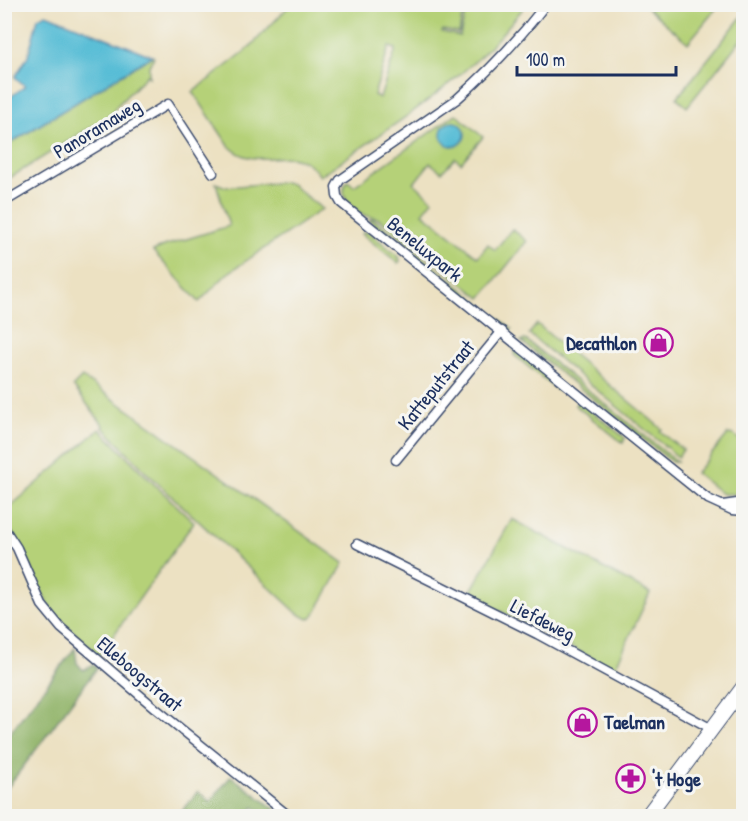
<svg xmlns="http://www.w3.org/2000/svg" width="748" height="821" viewBox="0 0 748 821" font-family="'Patrick Hand',sans-serif">
<rect width="100%" height="100%" fill="#f6f6f2"/>
<filter id="ink" filterUnits="userSpaceOnUse"><feTurbulence type="fractalNoise" baseFrequency=".0167" numOctaves="2"/><feDisplacementMap in="SourceGraphic" scale="12" xChannelSelector="R" yChannelSelector="G"/><feConvolveMatrix kernelMatrix="1 2 1 2 8 2 1 2 1" color-interpolation-filters="sRGB"/></filter>
<filter id="wash" filterUnits="userSpaceOnUse"><feTurbulence type="fractalNoise" baseFrequency=".008" numOctaves="4" result="noise"/><feDisplacementMap in="SourceGraphic" scale="24" xChannelSelector="R" yChannelSelector="G"/><feGaussianBlur stdDeviation="1.35" result="paint"/><feColorMatrix in="noise" values="0 0 0 0 0 0 0 0 0 0 0 0 0 0 0 0 0 1.4 0 .05"/><feComposite in="paint" operator="in"/></filter>
<g filter="url(#wash)">
<rect width="100%" height="100%" fill="#ece1c2"/>
<g fill="#b5d178" stroke="#68806b" stroke-width="1.5" fill-rule="evenodd">
<path d="M290 5H464L459 33 443 30 442 32 460 36 467 5H526C509 25 493 46 473 63 426 106 372 140 320 176 294 137 259 176 229 146L193 92 249 48ZM389 47 396 49 380 98 374 95Z"/>
<path d="M644 5H719L688 43Z"/>
<path d="M743 15V37L687 107 677 98Z"/>
<path d="M152 56 154 57 149 66V77L147 75 114 109 115 111 112 114 5 181 4 139 8 145Z"/>
<path d="M456 114 483 137 461 163 455 158 442 172 430 163 414 183 433 200 423 213 478 257 488 244 495 250 512 229 527 241 481 298 379 219C374 217 369 217 364 215 352 209 336 193 348 181L354 186Z"/>
<path d="M285 182 291 184 322 209 227 274 199 302 153 251 164 246 229 226 216 183 226 187Z"/>
<path d="M373 219 378 222 512 329 510 332 369 220Z"/>
<path d="M364 232H369L399 257 400 261 398 263 362 234Z"/>
<path d="M537 324 662 429 660 431 683 450 678 457 529 334Z"/>
<path d="M525 340 527 341 677 462H672L521 341Z"/>
<path d="M515 350 561 387 558 391 514 355Z"/>
<path d="M82 377 344 563 313 617 308 619 297 613 148 474 103 427 104 426 73 386Z"/>
<path d="M577 402H580L625 438 623 443 575 405Z"/>
<path d="M100 429 151 481 194 522 99 656 55 616 46 601 24 553 5 521V511Z"/>
<path d="M728 434 734 435 743 443V494H722L696 473Z"/>
<path d="M512 519 650 593 614 670 533 627 468 596Z"/>
</g>
<g fill="#90b368" stroke="#567163" stroke-width="1.5">
<path d="M75 648 77 663 83 670 94 665 97 668 5 791V739Z"/>
<path d="M231 776 284 816H266L254 807 246 816H178L198 791 210 802Z"/>
</g>
<g fill="#58bdd6" stroke="#3a769a" stroke-width="1.5">
<path d="M46 14 152 56 7 145 5 139V101L25 86 15 77 28 56 38 18Z"/>
<circle cx="453" cy="134" r="12"/>
</g>
</g>
<g filter="url(#ink)">
<g fill="none" stroke-linecap="round" stroke-linejoin="round">
<defs>
<g id="minor">
<path d="M546 4C519 39 490 70 457 99L340 180 336 187 337 196 341 203 708 499 732 510 744 511"/>
<path d="M4 202 168 104 213 173"/>
<path d="M396 460 502 331"/>
<path d="M723 505 744 502"/>
<path d="M4 528 17 548 42 605 61 628 155 708 289 816"/>
<path d="M357 544 537 634 712 729"/>
</g>
<path id="primary" d="M647 816 744 686"/>
</defs>
<use href="#minor" stroke="#3a4a6d" stroke-width="11"/>
<use href="#primary" stroke="#3a4a6d" stroke-width="16"/>
<use href="#minor" stroke="#fff" stroke-width="8"/>
<use href="#primary" stroke="#fff" stroke-width="14"/>
</g>
</g>
<defs>
<symbol id="shop-ring" viewBox="-11 -11 22 22"><circle r="9.5" fill="#f6f6f2" stroke="#b5179e" stroke-width="1.5"/><path d="M-5-2.5h2.3a2.7 3.5 0 0 1 5.4 0H5L5.5 6h-11ZM-1.5-2.5h3a1.5 2.3 0 0 0-3 0Z" fill="#b5179e"/></symbol>
<symbol id="pharmacy-ring" viewBox="-11 -11 22 22"><circle r="9.5" fill="#f6f6f2" stroke="#b5179e" stroke-width="1.5"/><path d="M-2-6h4v4h4v4h-4v4h-4v-4h-4v-4h4Z" fill="#b5179e"/></symbol>
</defs>
<g fill-rule="evenodd">
<use href="#shop-ring" x="642" y="326" width="33" height="33"/>
<use href="#shop-ring" x="566" y="706" width="33" height="33"/>
<use href="#pharmacy-ring" x="614" y="762" width="33" height="33"/>
</g>
<g text-anchor="middle" stroke-width="6" stroke-linejoin="round" paint-order="stroke">
<g font-size="20" fill="#1b2f5e" stroke="#f6f6f2">
<text transform="translate(97 128) rotate(-31)" y="7">Panoramaweg</text>
<text transform="translate(425 249) rotate(39)" y="7">Beneluxpark</text>
<text transform="translate(436 385) rotate(-51)" y="7">Katteputstraat</text>
<text transform="translate(543 620) rotate(27)" y="7">Liefdeweg</text>
<text transform="translate(140 674) rotate(40)" y="7">Elleboogstraat</text>
</g>
<g font-size="20" font-weight="bold" fill="#1b2f5e" stroke="#f6f6f2" text-anchor="start">
<text x="637" y="350" text-anchor="end">Decathlon</text>
<text x="604" y="729">Taelman</text>
<text x="652" y="786">'t Hoge</text>
</g>
</g>
<rect width="748" height="821" fill="none" stroke="#f6f6f2" stroke-width="24"/>
<path d="M517 66v9h159v-9" fill="none" stroke="#1b2f5e" stroke-width="3"/>
<text x="526" y="66" font-size="18" fill="#1b2f5e" stroke="#f6f6f2" stroke-width="4.5" paint-order="stroke">100 m</text>
</svg>
